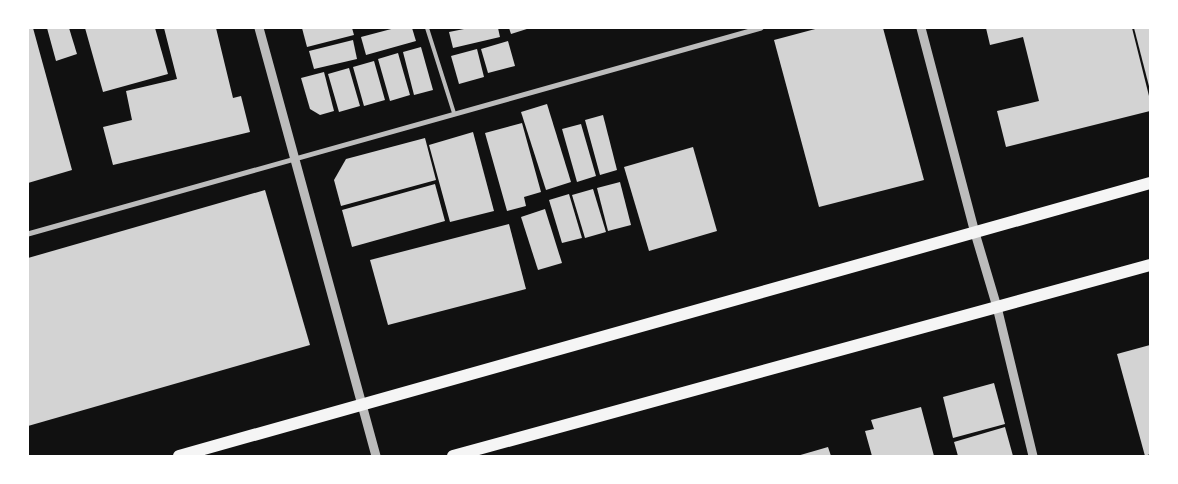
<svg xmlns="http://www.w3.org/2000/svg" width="1178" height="484" viewBox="0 0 1178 484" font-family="'PT Sans',sans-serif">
<rect width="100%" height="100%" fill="#111"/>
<g fill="#d3d3d3">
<path d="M28 28H33L72 170 28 183Z"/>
<path d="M47 28H69L77 54 56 61Z"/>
<path d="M85 28H155L168 74 103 92Z"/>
<path d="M164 28H216L233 98 241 96 250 132 113 165 103 127 132 120 126 91 177 79Z"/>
<path d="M302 28H352L354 35 307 47Z"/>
<path d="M395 28H412L416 41 366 55 361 37Z"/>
<path d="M469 28H498L500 37 453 48 449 32Z"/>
<path d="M509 28H530L511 34Z"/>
<path d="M819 28H883L924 180 819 207 774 40Z"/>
<path d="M986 28H1132L1150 100V111L1006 147 997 111 1039 101 1023 37 990 45Z"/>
<path d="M1134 28H1150V90Z"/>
<path d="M353 40 357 59 314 69 309 51Z"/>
<path d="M508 41 515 66 488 73 481 49Z"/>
<path d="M421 47 433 90 414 95 403 52Z"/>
<path d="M477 49 484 77 459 84 451 56Z"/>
<path d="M398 53 410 95 390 101 378 59Z"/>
<path d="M374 61 385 100 364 106 353 67Z"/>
<path d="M349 68 360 106 339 112 328 74Z"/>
<path d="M324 72 334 111 320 115 310 109 301 78Z"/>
<path d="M547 104 571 182 546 190 521 112Z"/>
<path d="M603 115 617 170 600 175 585 120Z"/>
<path d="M522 123 541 192 524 197 526 206 507 211 485 133Z"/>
<path d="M581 124 596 176 577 182 562 129Z"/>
<path d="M473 132 494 211 450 222 429 145Z"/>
<path d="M425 138 436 180 341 206 334 180 346 159Z"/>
<path d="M693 147 717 231 649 251 624 167Z"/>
<path d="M620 182 631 225 608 231 597 188Z"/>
<path d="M435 184 445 221 352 247 342 210Z"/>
<path d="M593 189 606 232 585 238 572 195Z"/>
<path d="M265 190 310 345 28 426V258Z"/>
<path d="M569 194 582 238 562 243 549 200Z"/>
<path d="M545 209 562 263 538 270 521 217Z"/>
<path d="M509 224 526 289 388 325 370 260Z"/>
<path d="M1150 345V454L1145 456 1117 354Z"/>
<path d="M994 383 1005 424 953 438 943 397Z"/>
<path d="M921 407 934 456H872L865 431 874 429 871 420Z"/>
<path d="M1005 427 1013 456H958L954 442Z"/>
<path d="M828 447 831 456H797Z"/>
</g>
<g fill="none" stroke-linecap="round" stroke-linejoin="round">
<path stroke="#bcbcbc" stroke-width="4" d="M427 28 454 113"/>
<path stroke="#bcbcbc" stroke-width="5" d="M28 234 761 28"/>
<g stroke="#bcbcbc" stroke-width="9">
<path d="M259 28 376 456"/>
<path d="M921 28 975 233 997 307 1033 456"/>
</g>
<g stroke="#f5f5f5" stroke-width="12">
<path d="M179 456 1150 183"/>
<path d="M453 456 1150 265"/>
</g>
</g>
<rect width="1178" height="484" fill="none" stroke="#ffffff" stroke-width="58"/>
</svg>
